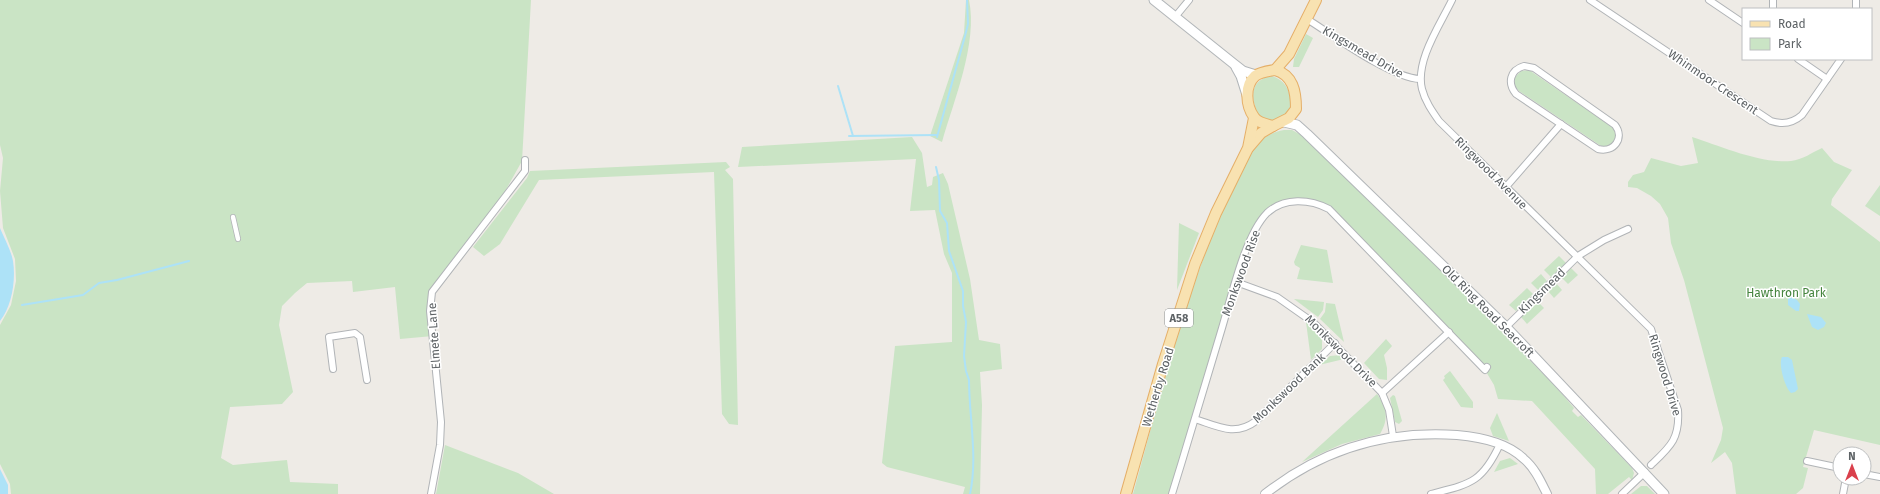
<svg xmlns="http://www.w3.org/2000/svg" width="1880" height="494" viewBox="0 0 1880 494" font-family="'Fira Sans',sans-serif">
<rect width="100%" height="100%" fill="#eeebe6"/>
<g fill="#cae4c5">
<path d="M0 0H531L522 161 498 204 432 292 433 336 400 339 395 287 353 292 352 281 307 283 295 293 282 306 279 325 293 392 282 404 230 407 221 458 233 465 287 460 290 482 338 484V494H11L10 484 0 464V325L11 305 16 281 15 259 3 228 0 191 3 158 0 145Z"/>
<path d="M966 0H969C978 43 954 100 942 142L930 136 964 33Z"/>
<path d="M1306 34 1313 38 1299 67H1293L1294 59Z"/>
<path d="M1529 70 1612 127C1618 133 1616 140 1611 146H1601L1519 91 1514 85 1515 77 1521 71Z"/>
<path d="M1272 76C1289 81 1294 99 1288 114L1272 122C1269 120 1264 119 1261 117 1257 114 1256 110 1255 106 1250 91 1255 78 1272 76Z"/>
<path d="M1284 130H1292L1301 135 1474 301C1505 339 1543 370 1574 408L1572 411 1578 417 1581 415 1632 468 1634 473 1632 480 1629 477 1608 494H1596L1595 469 1532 401 1498 399 1494 385 1485 370 1329 209 1289 202 1268 213 1250 242 1172 494H1133C1160 397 1184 297 1225 205 1232 189 1237 172 1246 157 1255 143 1267 133 1284 130Z"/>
<path d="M912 137 922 153 927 187 932 185 933 177 943 173 948 184 970 279 979 340 1000 344 1002 369 980 372 982 405 980 494H963L965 487 887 467 882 463 895 346 952 342V273L944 254 935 210 910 211 916 159 738 167 742 147Z"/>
<path d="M1692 137C1720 146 1761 164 1791 161 1802 160 1813 152 1822 148L1834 162 1852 170 1832 199 1831 205 1880 242V445L1814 430 1803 467 1808 468 1803 488 1796 494H1736L1732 463 1725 452 1711 463 1721 440 1723 428 1684 280 1671 243 1668 218 1660 204 1651 196 1637 188 1628 187V182L1633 175 1644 172 1651 158 1681 166 1698 163Z"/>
<path d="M726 162 730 167 725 170 733 179 738 425 729 424 722 414 714 172 539 180 500 244 484 256 473 247 527 178 530 171Z"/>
<path d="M1880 185V216L1865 206Z"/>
<path d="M1179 223 1199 233 1177 290Z"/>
<path d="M1301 245 1327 250 1333 283 1297 279 1300 268 1295 265 1294 262Z"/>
<path d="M1559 256 1566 263 1551 277 1544 270Z"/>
<path d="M1571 268 1578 275 1568 284 1562 278Z"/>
<path d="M1541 274 1547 281 1538 290 1531 283Z"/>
<path d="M1556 283 1562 290 1554 298 1548 291Z"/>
<path d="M1527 288 1533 294 1516 311 1509 305Z"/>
<path d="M1294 299 1324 302 1323 310 1318 317Z"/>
<path d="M1537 301 1544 308 1527 324 1521 317Z"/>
<path d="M1326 303 1335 304 1344 342 1320 319 1325 312Z"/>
<path d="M1306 322 1322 337V349L1311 360Z"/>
<path d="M1386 339 1392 346 1384 355 1387 368V380L1379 379 1364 363Z"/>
<path d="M1341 355 1344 359 1319 365 1330 356Z"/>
<path d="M1450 371 1473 402V408L1461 407 1443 380 1445 378 1444 376Z"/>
<path d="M1377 394C1387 408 1389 419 1380 434L1342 444 1302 462Z"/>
<path d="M1393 395 1395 396 1402 421 1399 424 1395 422 1390 398Z"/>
<path d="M1497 413 1509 441 1493 436 1490 428Z"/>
<path d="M445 445 518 473 554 494H436Z"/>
<path d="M1510 458 1518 464 1494 472 1500 461Z"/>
<path d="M1641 486H1647L1655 494H1631Z"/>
</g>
<g fill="#ade2f7">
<path d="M0 223V228C4 238 11 250 13 261 16 280 12 306 0 321Z"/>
<path d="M1788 295 1797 300 1800 304 1799 311H1796L1788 305Z"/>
<path d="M1807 314 1821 317 1826 323 1824 327 1818 330 1812 327Z"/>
<path d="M1782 357H1788L1792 360 1798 389 1795 392 1791 393C1785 388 1778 364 1782 357Z"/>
<path d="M0 469 8 485V494H0Z"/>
</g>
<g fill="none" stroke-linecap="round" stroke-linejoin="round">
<g stroke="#ade2f7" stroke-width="2">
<path d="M838 86 853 136"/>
<path d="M849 136 937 135"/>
<path d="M937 137 965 36 968 24 967 0"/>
<path d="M936 167 939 180 940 211 947 223 949 251 963 291V306L966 322 964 356 966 371 969 380C969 417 978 457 970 494"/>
<path d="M22 305 83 295 99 283 117 280 189 261"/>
</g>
<defs>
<path id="pedestrian" d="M233 217 238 239"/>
<g id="minor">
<path d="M1452 0C1440 25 1415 61 1422 89 1425 101 1432 111 1439 121L1651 329 1678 410C1680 439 1670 447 1651 465"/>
<path d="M1590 0 1771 121C1783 125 1793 123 1802 115L1841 59"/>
<path d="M1709 0 1743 23"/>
<path d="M1773 9V0"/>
<path d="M1856 9V0"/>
<path d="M1175 17 1189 0"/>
<path d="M1307 19C1334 36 1391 78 1420 79"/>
<path d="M1798 59 1827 79"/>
<path d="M1524 66 1534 68 1615 125C1625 138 1614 153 1598 149L1516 94C1507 83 1510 70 1524 66Z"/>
<path d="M1505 188 1561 124"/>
<path d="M1236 282 1277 297 1314 323 1382 393 1389 410 1393 436"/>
<path d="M1506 327 1578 256 1604 240 1628 229"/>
<path d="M333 369 329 337 355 333 360 337 367 380"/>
<path d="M1382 393 1449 332"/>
<path d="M1195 419C1217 426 1235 437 1256 421L1335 343"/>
<path d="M1807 461 1840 468"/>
<path d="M1864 474 1880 477"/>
<path d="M431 494 440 445 441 422 430 311 432 292 525 171V160"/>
<path d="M1172 494C1189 439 1205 384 1222 328 1231 298 1245 235 1267 213 1284 197 1310 199 1329 209L1485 370 1487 367"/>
<path d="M1431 494C1470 484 1482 483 1500 444"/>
<path d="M1622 494 1645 472"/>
<path d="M1843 494 1846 478"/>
</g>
<path id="tertiary" d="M1265 494C1321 450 1386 430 1457 435 1480 437 1507 442 1524 459 1535 468 1541 482 1547 494"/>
<g id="secondary">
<path d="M1154 0 1234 64 1243 71 1256 75"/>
<path d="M1236 67 1241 76 1247 95"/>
<path d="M1284 122 1297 125 1307 134 1506 327 1664 494"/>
</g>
<g id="primary">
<path d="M1275 70C1293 75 1296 91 1296 109L1289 118 1273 126C1266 124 1258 123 1254 117 1246 106 1244 86 1255 76 1260 72 1268 71 1275 70Z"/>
<path d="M1275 70 1289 54 1316 0"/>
<path d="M1249 147 1261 133 1273 126"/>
<path d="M1126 494 1163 364 1195 264 1216 213 1248 148 1254 118"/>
</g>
</defs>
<use href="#pedestrian" stroke="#b1b4b7" stroke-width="6"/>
<use href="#minor" stroke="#b1b4b7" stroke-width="8"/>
<use href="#tertiary" stroke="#b1b4b7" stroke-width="10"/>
<use href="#secondary" stroke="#b2b6b9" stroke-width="11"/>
<use href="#primary" stroke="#e5af68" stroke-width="12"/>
<use href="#pedestrian" stroke="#fff" stroke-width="4.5"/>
<use href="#minor" stroke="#fff" stroke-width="6"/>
<use href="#tertiary" stroke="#fff" stroke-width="8"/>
<use href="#secondary" stroke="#fff" stroke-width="9"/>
<use href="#primary" stroke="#f8e2b1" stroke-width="10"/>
</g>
<g text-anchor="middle" stroke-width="3" stroke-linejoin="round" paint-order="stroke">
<rect fill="#fff" stroke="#8e9193" stroke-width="1" x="1165" y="309" width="28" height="18" rx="3"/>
<g font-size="11" font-weight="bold" fill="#5d6265">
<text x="1179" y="322">A58</text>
</g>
<g font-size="12" fill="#5d6265" stroke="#fff">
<text transform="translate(1363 52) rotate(30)" y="4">Kingsmead Drive</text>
<text transform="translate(1713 82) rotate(34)" y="4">Whinmoor Crescent</text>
<text transform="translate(1491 173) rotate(45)" y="4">Ringwood Avenue</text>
<text transform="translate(1241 273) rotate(-70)" y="4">Monkswood Rise</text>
<text transform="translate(1542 291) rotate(-44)" y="4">Kingsmead</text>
<text transform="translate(1488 311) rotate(45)" y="4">Old Ring Road Seacroft</text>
<text transform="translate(434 336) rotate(-94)" y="4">Elmete Lane</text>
<text transform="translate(1341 351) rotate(45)" y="4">Monkswood Drive</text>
<text transform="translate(1665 375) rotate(73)" y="4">Ringwood Drive</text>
<text transform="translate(1158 387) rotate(-73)" y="4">Wetherby Road</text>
<text transform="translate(1289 388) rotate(-44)" y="4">Monkswood Bank</text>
</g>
<g font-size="12" fill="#45843e" stroke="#fff">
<text x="1786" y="297">Hawthron Park</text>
</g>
</g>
<rect x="1742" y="8" width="130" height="52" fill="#ffffff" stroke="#bec0c1"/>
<rect x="1750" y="21" width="20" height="6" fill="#f8e2b1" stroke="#bec0c1"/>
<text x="1778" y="28" font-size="12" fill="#5d6265">Road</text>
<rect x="1750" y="38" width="20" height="12" fill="#cae4c5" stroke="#bec0c1"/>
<text x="1778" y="48" font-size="12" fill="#5d6265">Park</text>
<g transform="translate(1852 466)"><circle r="19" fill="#ffffff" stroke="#bec0c1"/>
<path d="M0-3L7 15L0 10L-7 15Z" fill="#da404c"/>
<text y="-6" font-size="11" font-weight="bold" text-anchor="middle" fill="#5d6265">N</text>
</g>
</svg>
